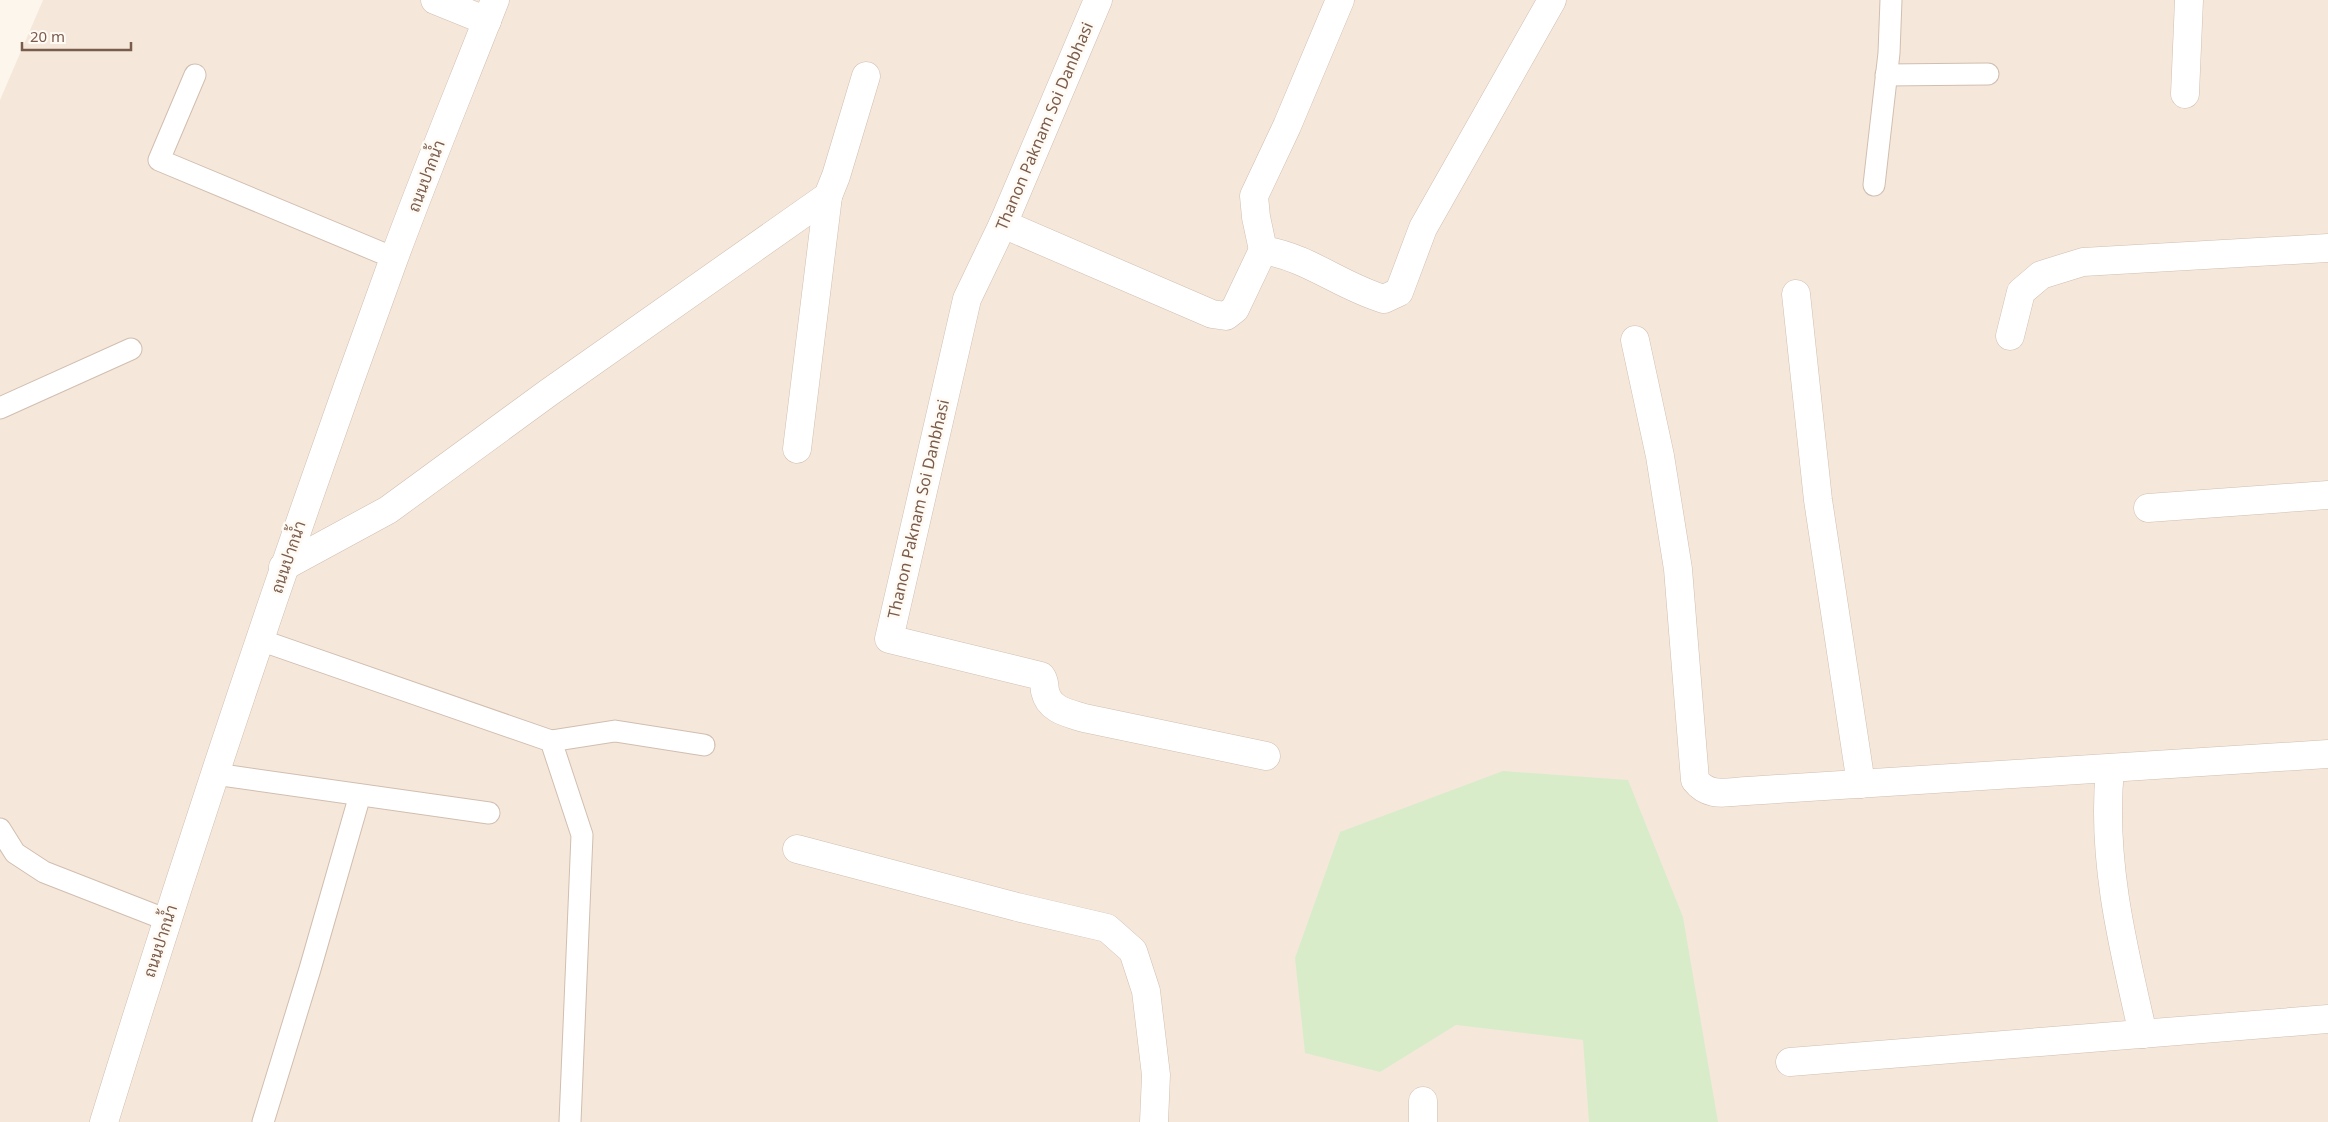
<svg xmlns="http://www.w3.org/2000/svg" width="2328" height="1122" viewBox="0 0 2328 1122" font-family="'Noto Sans',Sarabun,sans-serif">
<rect width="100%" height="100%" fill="#fdf6ec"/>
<path fill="#f5e8da" d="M43 0H2328V1122H0V100Z"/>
<path fill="#d8ecc9" d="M1503 771 1628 780 1683 917 1718 1122H1589L1583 1040 1456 1025 1380 1072 1305 1053 1295 958 1340 832Z"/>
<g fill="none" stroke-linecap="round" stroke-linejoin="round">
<defs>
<g id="service">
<path d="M195 75 159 160 394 258"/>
<path d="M1886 75 1988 74"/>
<path d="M1874 185 1889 53 1891 0"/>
<path d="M0 408 131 349"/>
<path d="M260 640 551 741 582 835 570 1122"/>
<path d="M551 741 615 731 704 745"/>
<path d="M215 774 489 813"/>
<path d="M0 829 15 853 44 872 167 920"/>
<path d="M263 1122 310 969 360 795"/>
</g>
<g id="minor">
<path d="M435 0 487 21"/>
<path d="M1098 0 1003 224 967 299 889 639 1041 676C1045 681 1044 685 1045 691 1049 710 1068 713 1084 718L1266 756"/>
<path d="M2185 94 2189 0"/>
<path d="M1003 224 1212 314 1226 316 1235 309 1263 250C1310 258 1340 286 1384 299L1399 292 1423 228 1552 0"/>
<path d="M1263 250 1256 217 1254 196 1287 126 1340 0"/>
<path d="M1796 294 1818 500 1861 784"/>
<path d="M2010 336 2021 292 2041 275 2083 262 2328 248"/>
<path d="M1635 340 1660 456 1678 569 1695 780C1709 798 1726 792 1747 791L2328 754"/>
<path d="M797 449 828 196"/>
<path d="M2148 508 2328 495"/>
<path d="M283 567 388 510 548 393 828 196 836 176 866 76"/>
<path d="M2110 769C2101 859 2123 947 2143 1034"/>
<path d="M797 849 1017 907 1107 928 1133 951 1146 991 1156 1075 1154 1122"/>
<path d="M1790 1062 2328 1019"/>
<path d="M1423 1122V1101"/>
</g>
<path id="tertiary" d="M104 1122C193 833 289 546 393 261 425 174 461 87 495 0"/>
</defs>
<use href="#service" stroke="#d1beb0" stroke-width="23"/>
<use href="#minor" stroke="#d1beb0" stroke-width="29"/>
<use href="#tertiary" stroke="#d1beb0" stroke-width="29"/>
<use href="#service" stroke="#fff" stroke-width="21"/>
<use href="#minor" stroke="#fff" stroke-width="28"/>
<use href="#tertiary" stroke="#fff" stroke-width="28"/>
</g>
<g text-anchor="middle" stroke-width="5" stroke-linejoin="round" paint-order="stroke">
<g font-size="16" fill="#7a5c4d" stroke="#fffaf3">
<text transform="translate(1044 126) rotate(-67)" y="6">Thanon Paknam Soi Danbhasi</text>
<text transform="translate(426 176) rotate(-69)" y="6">ถนนปากน้ำ</text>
<text transform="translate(918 509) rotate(-77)" y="6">Thanon Paknam Soi Danbhasi</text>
<text transform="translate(288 557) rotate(-71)" y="6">ถนนปากน้ำ</text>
<text transform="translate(160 941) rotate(-72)" y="6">ถนนปากน้ำ</text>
</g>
</g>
<path d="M22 42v8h109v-8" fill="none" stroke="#7a5c4d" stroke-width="2.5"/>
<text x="30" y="42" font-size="15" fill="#7a5c4d" stroke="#fffaf3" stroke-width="4" paint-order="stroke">20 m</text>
</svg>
